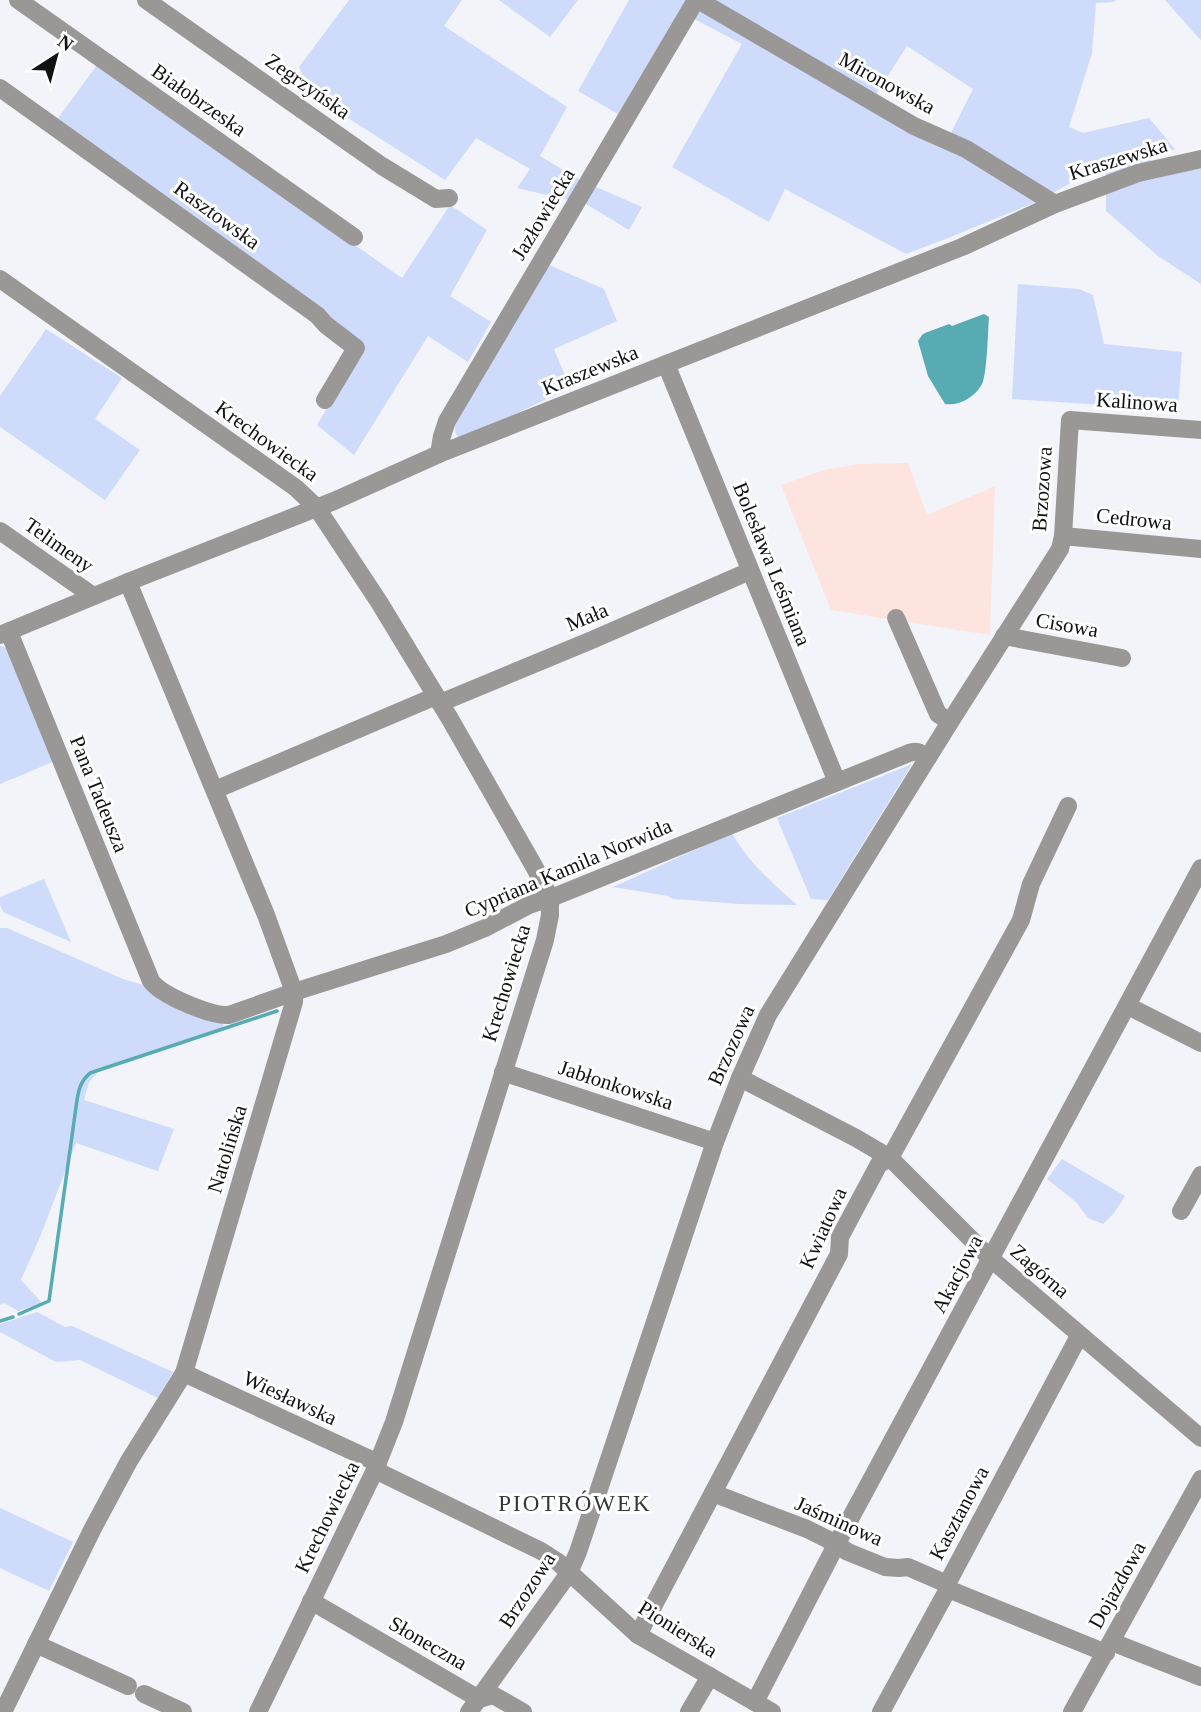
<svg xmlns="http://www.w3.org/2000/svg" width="1201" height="1712" viewBox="0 0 1201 1712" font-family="'Times New Roman',serif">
<rect width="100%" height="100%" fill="#f2f4f9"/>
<path fill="#fee4df" d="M908 463 927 515 995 486 990 635 831 610 781 485 824 470 859 464Z"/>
<g fill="#cedbfa">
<path d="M349 0H462L444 26 567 107 540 156 580 180 642 207 629 230 586 204 517 188 530 169 476 138 445 180 312 95 299 67Z"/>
<path d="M499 0H578L550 37Z"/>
<path d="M629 0H1116L1113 2 1096 3 1092 53 1069 127 1083 133 1149 118 1175 149 1150 160 1177 168 1201 166V284L1158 256 1106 211V171L1085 166 1074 181 1049 195 949 137 973 89 907 46 878 91 872 107 1041 200 953 236 906 254 785 189 769 222 672 167 742 44 679 11 618 114 578 91Z"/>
<path d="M1165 0H1201V40L1196 35Z"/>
<path d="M97 65 402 278 450 205 487 230 450 296 491 322 468 362 428 336 354 455 317 425 365 345 56 121Z"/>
<path d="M549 265 604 289 617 321 554 349 570 388 467 437 460 438C454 434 455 430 455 423Z"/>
<path d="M1018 284 1079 289 1093 295 1104 344 1182 352 1178 410 1012 399Z"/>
<path d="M46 329 122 378 95 419 140 450 105 500 0 427V396Z"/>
<path d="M0 646 4 647 11 653 55 761 0 784Z"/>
<path d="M912 764 828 900 811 899 777 818Z"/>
<path d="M732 833C749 864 772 882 797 905L740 904 673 899 668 896 613 887Z"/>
<path d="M44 879 71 942 3 912 0 905V897Z"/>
<path d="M0 928H7L123 979 143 985 170 1003 224 1020 222 1031 101 1069 89 1082 84 1100 174 1129 158 1171 76 1143 40 1237 21 1280 42 1303 18 1311 4 1303 0 1305Z"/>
<path d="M1062 1159 1125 1196 1114 1213 1103 1224 1088 1218 1076 1202 1047 1179Z"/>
<path d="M37 1312 65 1327 72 1326 173 1372 158 1398 80 1360 56 1362 0 1332V1324Z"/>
<path d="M0 1508 73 1542 49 1591 0 1568Z"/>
</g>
<path fill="#56acb2" d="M984 314 989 317C988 330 987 375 982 384 975 397 960 406 945 404L928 376 918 341 922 335 925 333 949 324 952 326Z"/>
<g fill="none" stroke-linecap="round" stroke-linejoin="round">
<g stroke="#56acb2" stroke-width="3.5">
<path d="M19 1314 49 1301 77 1100C79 1088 81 1081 90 1073L277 1011"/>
<path d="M0 1321 13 1317"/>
</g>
<g stroke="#9a9797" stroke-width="18">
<path d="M18 0 354 237"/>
<path d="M146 0 382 166 436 199 449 198"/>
<path d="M698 0 914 126 966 149 1055 204"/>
<path d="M0 88 317 315 326 325 356 348 325 400"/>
<path d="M0 279 296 488 317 508 379 602 450 719 535 868 550 898V915L545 940 394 1422 375 1470 258 1712"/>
<path d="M666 364 837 782"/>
<path d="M439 454 442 436 447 421 696 0"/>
<path d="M0 531 93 596"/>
<path d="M1063 536 1201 549"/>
<path d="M896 618 938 714 950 722"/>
<path d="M9 632 151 981C162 996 211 1016 229 1015L294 992 446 944 485 928 529 905 556 896 909 753C917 750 921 753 928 757"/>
<path d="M0 635 128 582 334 501 439 454 962 247 1055 204 1138 173 1201 159"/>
<path d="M1004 636 1122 658"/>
<path d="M440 703 592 640 750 571"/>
<path d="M215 790 436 696"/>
<path d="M1128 1006 1201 1043"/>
<path d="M503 1072 715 1142"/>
<path d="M740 1078 856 1138 890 1158 990 1258 1201 1438"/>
<path d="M1181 1211 1201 1175"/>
<path d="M184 1373 378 1463"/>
<path d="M375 1470 541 1551 558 1562 638 1635 772 1712"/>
<path d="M713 1493 807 1529 827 1539 848 1552 885 1567 899 1568 908 1567 947 1584"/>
<path d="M948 1589 1106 1653"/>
<path d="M311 1601 479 1699 493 1695 523 1712"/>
<path d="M638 1635 839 1254 840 1237 879 1164 890 1158 1021 920 1031 884 1068 806"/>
<path d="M1112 1642 1201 1677"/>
<path d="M36 1644 128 1686"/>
<path d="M144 1694 183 1712"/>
<path d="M755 1702 836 1545 1201 868"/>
<path d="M3 1712 93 1528 129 1461 184 1373 294 1002V992L266 915 128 582"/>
<path d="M469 1712 569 1573 578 1552 715 1142 740 1078 768 1015 950 722 1060 549 1063 536 1070 420 1201 430"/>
<path d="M689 1712 710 1676"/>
<path d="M881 1712 948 1589 947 1584 1079 1336"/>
<path d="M1072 1712 1201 1479"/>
</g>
</g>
<g text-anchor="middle" stroke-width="6" stroke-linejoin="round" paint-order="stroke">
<g font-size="21" fill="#101112" stroke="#fff">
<text transform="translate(887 83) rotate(29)" y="7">Mironowska</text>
<text transform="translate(308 86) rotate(35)" y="7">Zegrzyńska</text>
<text transform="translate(199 100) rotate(35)" y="7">Białobrzeska</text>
<text transform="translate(1118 159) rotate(-17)" y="7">Kraszewska</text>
<text transform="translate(543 214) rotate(-59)" y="7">Jazłowiecka</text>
<text transform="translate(217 215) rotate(36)" y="7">Rasztowska</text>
<text transform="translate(590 370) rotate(-22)" y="7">Kraszewska</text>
<text transform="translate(1137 402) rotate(4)" y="7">Kalinowa</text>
<text transform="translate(267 441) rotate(36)" y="7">Krechowiecka</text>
<text transform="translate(1042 489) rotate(-86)" y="7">Brzozowa</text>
<text transform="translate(1134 519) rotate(6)" y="7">Cedrowa</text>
<text transform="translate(59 545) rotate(35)" y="7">Telimeny</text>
<text transform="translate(772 564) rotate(68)" y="7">Bolesława Leśmiana</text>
<text transform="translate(587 617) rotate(-23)" y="7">Mała</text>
<text transform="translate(1067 625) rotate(10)" y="7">Cisowa</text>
<text transform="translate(99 794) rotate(68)" y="7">Pana Tadeusza</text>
<text transform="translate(568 868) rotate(-23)" y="7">Cypriana Kamila Norwida</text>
<text transform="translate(506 983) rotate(-73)" y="7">Krechowiecka</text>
<text transform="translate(731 1045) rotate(-66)" y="7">Brzozowa</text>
<text transform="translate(616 1085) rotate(18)" y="7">Jabłonkowska</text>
<text transform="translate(227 1149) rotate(-73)" y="7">Natolińska</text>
<text transform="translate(823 1228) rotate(-66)" y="7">Kwiatowa</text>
<text transform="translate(1040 1271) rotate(41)" y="7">Zagórna</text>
<text transform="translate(957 1274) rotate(-62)" y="7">Akacjowa</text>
<text transform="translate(290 1398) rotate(25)" y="7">Wiesławska</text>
<text transform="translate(959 1513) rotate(-62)" y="7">Kasztanowa</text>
<text transform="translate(327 1517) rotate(-64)" y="7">Krechowiecka</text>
<text transform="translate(839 1521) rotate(24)" y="7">Jaśminowa</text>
<text transform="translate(1117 1585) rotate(-61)" y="7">Dojazdowa</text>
<text transform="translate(527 1590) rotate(-57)" y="7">Brzozowa</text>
<text transform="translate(678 1629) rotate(32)" y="7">Pionierska</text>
<text transform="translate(428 1643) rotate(30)" y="7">Słoneczna</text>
</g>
<g font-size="23" letter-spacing="2" fill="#35373b" stroke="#fff">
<text x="575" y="1511">PIOTRÓWEK</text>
</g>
</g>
<g transform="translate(56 56) rotate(36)" stroke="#ffffff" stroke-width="5" paint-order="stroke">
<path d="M0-5L12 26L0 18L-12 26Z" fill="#101112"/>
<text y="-10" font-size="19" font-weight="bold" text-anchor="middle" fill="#101112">N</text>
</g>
</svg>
